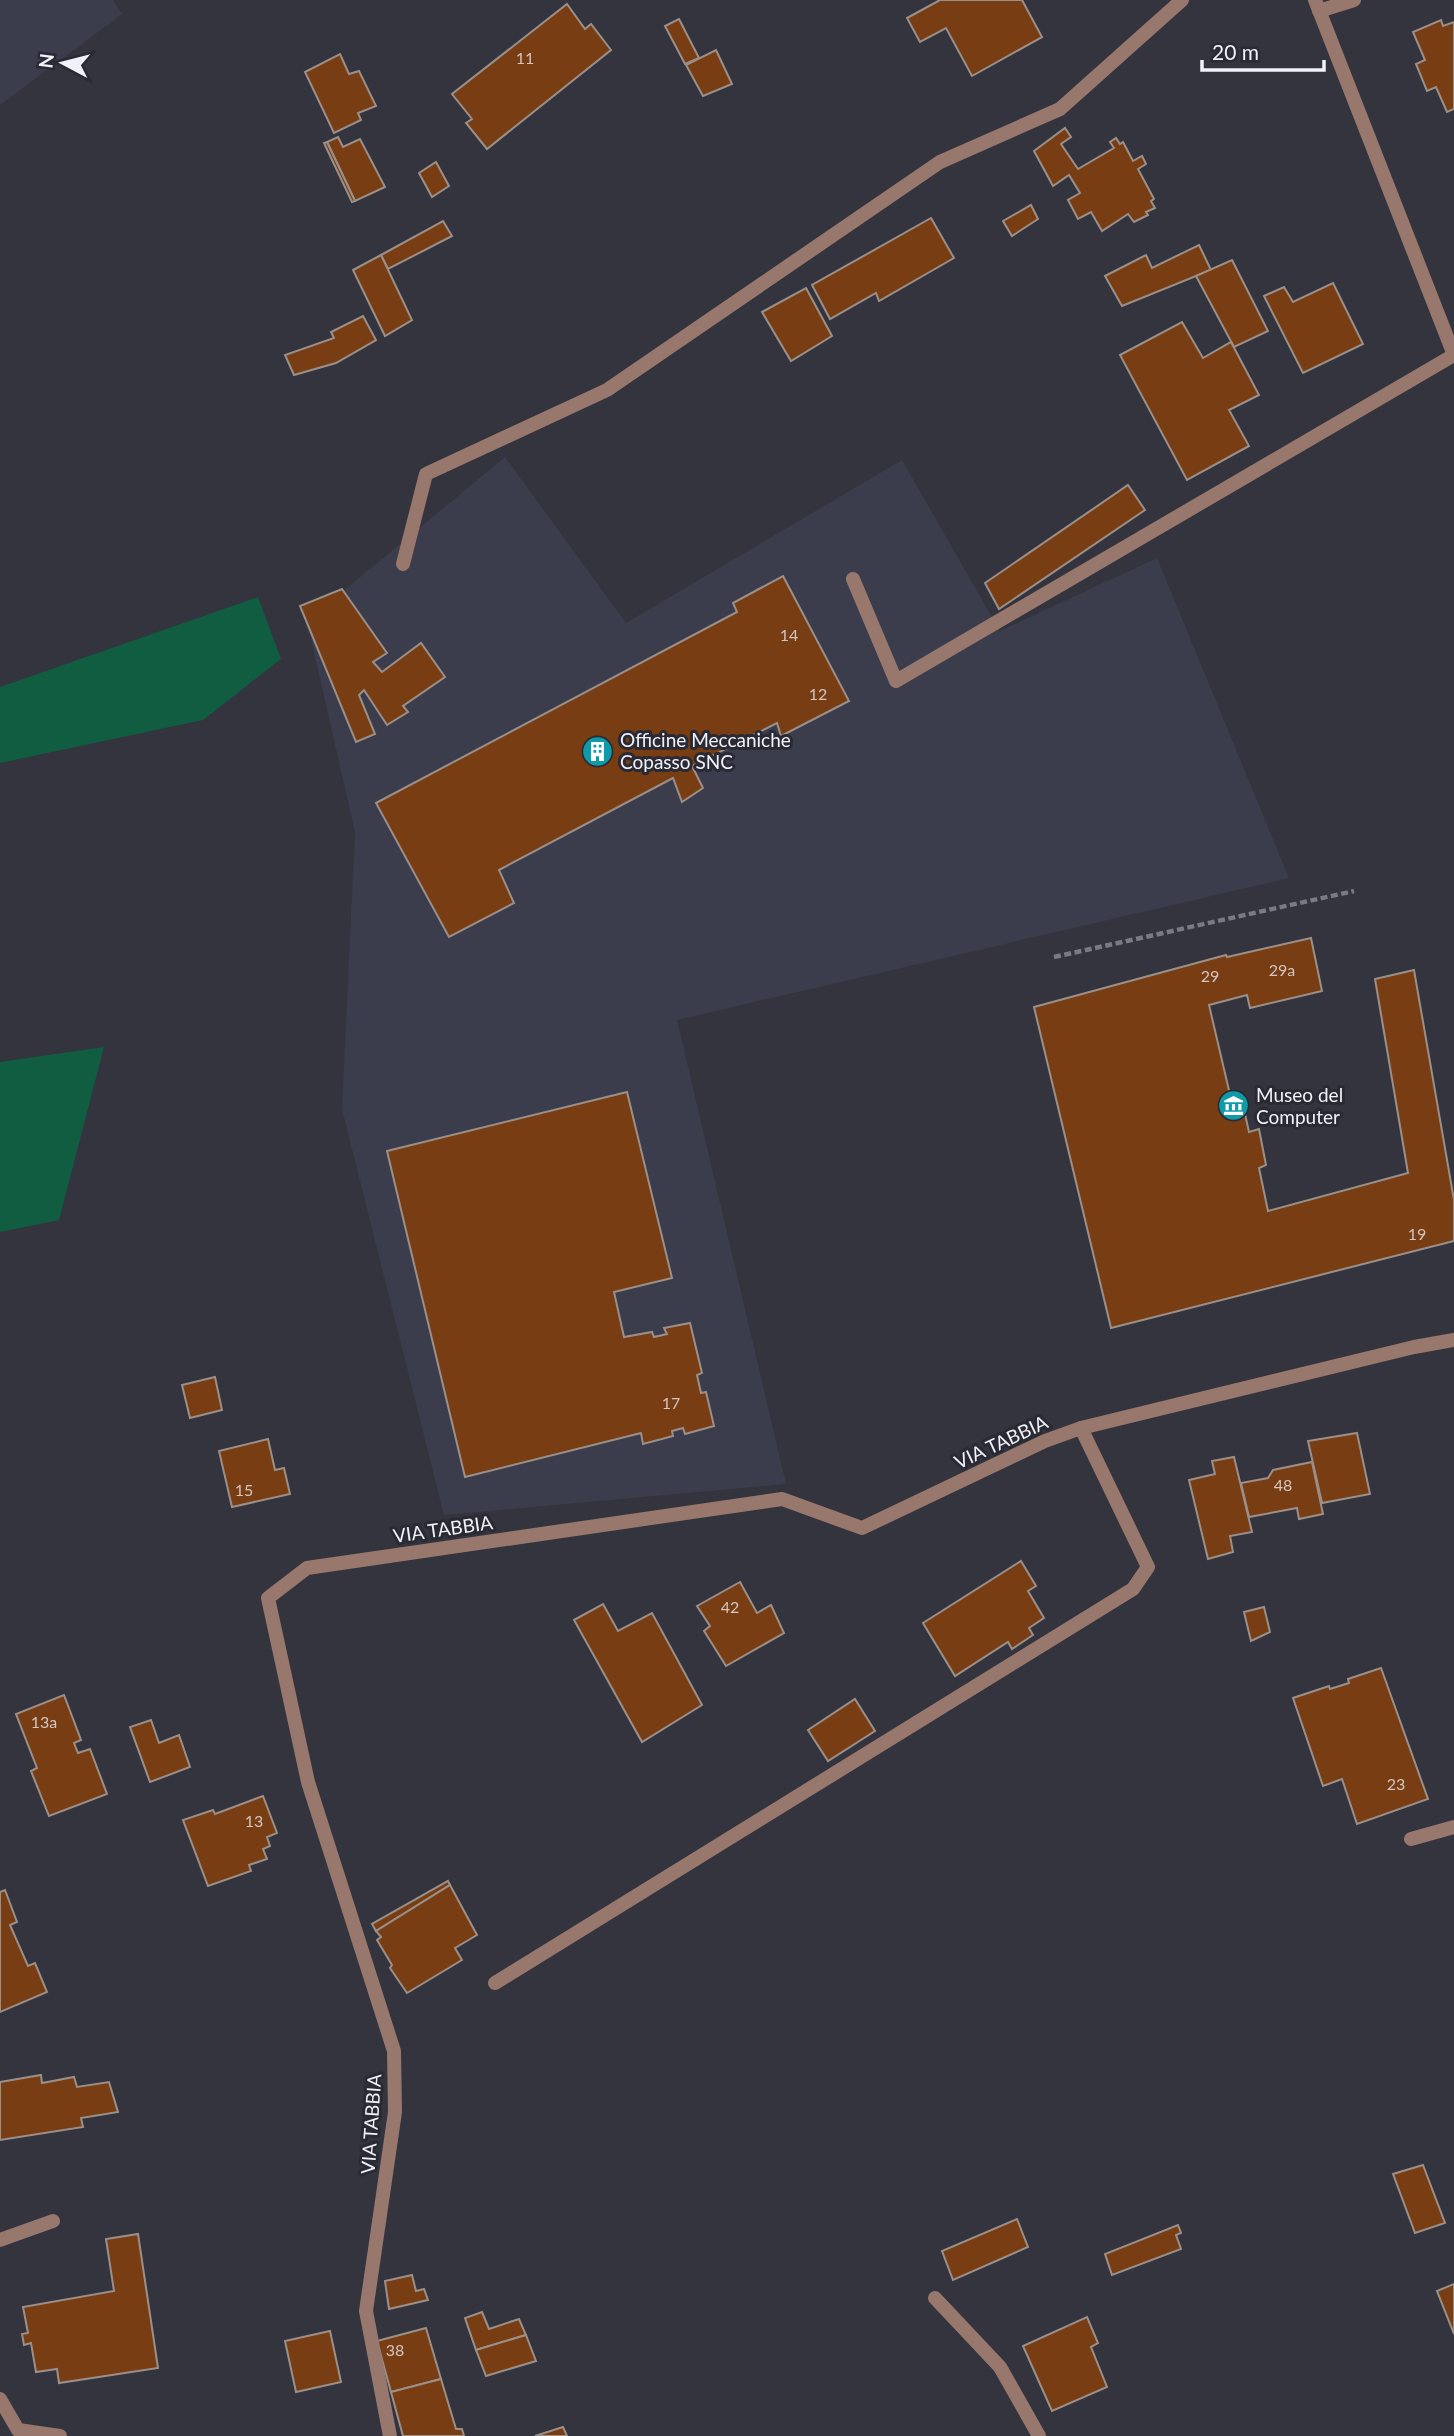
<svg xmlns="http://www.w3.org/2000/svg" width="1454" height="2436" viewBox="0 0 1454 2436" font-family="Lato,sans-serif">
<rect width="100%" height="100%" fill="#33343e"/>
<g fill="#3b3d4c">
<path d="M0 0H113L122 14 0 105Z"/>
<path d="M505 457 626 623 902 460 1000 631 1157 558 1289 878 677 1020 786 1484 444 1515 342 1109 355 832 307 621Z"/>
</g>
<g fill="#105d41">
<path d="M258 597 281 659 203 720 0 763V687Z"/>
<path d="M104 1047 59 1220 0 1232V1062Z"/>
</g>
<g fill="#783d13" stroke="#9b8f89" stroke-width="2">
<path d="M940 0H1022L1042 37 972 76 946 28 920 42 907 18Z"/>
<path d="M567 4 585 29 591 24 611 50 487 149 466 123 472 119 452 94Z"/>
<path d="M679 19 699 58 685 64 665 26Z"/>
<path d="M1441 20 1443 26 1454 22V109L1447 112 1436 87 1427 91 1416 64 1425 60 1413 32Z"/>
<path d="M716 50 732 84 703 96 686 65Z"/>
<path d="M340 54 349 74 359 71 376 106 358 113 361 120 334 133 305 72Z"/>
<path d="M1065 128 1071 137 1061 144 1078 169 1114 148 1110 142 1116 138 1120 144 1123 142 1133 161 1142 156 1146 164 1138 169 1154 199 1151 201 1155 208 1146 212 1148 215 1134 222 1128 214 1102 231 1091 212 1078 219 1068 200 1080 193 1069 175 1053 186 1034 151Z"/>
<path d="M338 137 343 147 360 139 385 187 355 201 327 142Z"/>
<path d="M327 142 355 201 352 202 324 143Z"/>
<path d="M436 162 449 186 432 197 419 173Z"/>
<path d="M1031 205 1038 219 1012 236 1003 221Z"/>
<path d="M931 218 954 258 879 301 876 293 830 319 812 285Z"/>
<path d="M443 221 452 236 388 269 381 255Z"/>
<path d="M1199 245 1211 270 1122 306 1105 276 1146 255 1152 268Z"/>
<path d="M381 255 412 320 385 336 353 270Z"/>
<path d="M1232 260 1268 331 1234 347 1196 276Z"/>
<path d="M1333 283 1363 344 1303 373 1264 296 1284 287 1293 302Z"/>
<path d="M806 288 832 336 791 361 762 312Z"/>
<path d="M363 316 376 340 336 363 294 375 285 355 334 338 331 332Z"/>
<path d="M1182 322 1203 358 1231 342 1259 395 1229 410 1249 446 1187 480 1120 355Z"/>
<path d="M1128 485 1145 510 999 609 985 583Z"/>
<path d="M783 576 849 701 781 736 777 723 692 766 703 788 682 802 673 778 499 870 514 903 449 937 376 803 737 612 733 603Z"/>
<path d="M342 589 387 653 373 662 382 672 421 643 445 677 403 706 408 712 387 725 364 690 359 695 375 734 356 742 300 606Z"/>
<path d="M1311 938 1322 991 1250 1008 1247 995 1209 1005 1231 1099 1241 1096 1249 1132 1259 1129 1266 1165 1259 1168 1268 1211 1408 1173 1375 979 1414 970 1454 1200V1241L1111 1328 1034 1007 1226 955 1227 957Z"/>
<path d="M627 1092 672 1278 614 1292 624 1337 652 1332 654 1337 667 1334 664 1328 690 1323 702 1373 697 1375 701 1393 706 1392 714 1426 685 1434 683 1428 672 1431 673 1436 643 1444 641 1433 465 1477 387 1151Z"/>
<path d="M215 1377 222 1410 190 1418 182 1385Z"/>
<path d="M1357 1433 1370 1494 1322 1503 1308 1441Z"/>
<path d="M268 1439 275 1470 284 1468 290 1494 232 1507 219 1451Z"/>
<path d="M1234 1457 1252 1532 1230 1536 1233 1552 1208 1559 1189 1480 1215 1474 1212 1461Z"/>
<path d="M1312 1462 1323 1514 1299 1519 1297 1508 1249 1517 1241 1483 1268 1478 1273 1470Z"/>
<path d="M1021 1561 1036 1586 1028 1591 1044 1618 1029 1628 1033 1635 1012 1649 1008 1642 955 1676 923 1623Z"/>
<path d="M740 1582 757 1613 771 1605 784 1633 726 1666 704 1631 710 1626 697 1606Z"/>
<path d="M603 1604 618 1631 652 1613 702 1705 642 1742 574 1620Z"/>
<path d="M1264 1607 1270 1632 1251 1641 1244 1612Z"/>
<path d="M1381 1668 1428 1799 1357 1824 1342 1779 1323 1786 1293 1698 1329 1686 1330 1689 1349 1683 1348 1679Z"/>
<path d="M64 1695 81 1740 74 1743 78 1753 90 1749 107 1794 49 1816 31 1771 37 1768 16 1714Z"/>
<path d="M855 1699 875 1731 828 1761 808 1730Z"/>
<path d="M151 1720 159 1743 179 1735 190 1767 150 1782 130 1727Z"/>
<path d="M263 1796 277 1833 267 1837 270 1846 263 1849 267 1859 249 1865 251 1871 208 1886 183 1820 213 1810 215 1814Z"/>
<path d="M448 1881 450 1885 376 1931 372 1924Z"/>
<path d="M450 1885 477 1935 455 1948 462 1960 407 1993 390 1968 392 1965 377 1940 381 1937 376 1931Z"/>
<path d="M5 1890 17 1922 10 1925 28 1966 35 1963 47 1992 0 2012V1892Z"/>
<path d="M41 2075 42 2083 74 2077 77 2087 109 2082 118 2112 81 2118 83 2127 0 2140V2082Z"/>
<path d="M1423 2165 1445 2223 1415 2233 1393 2174Z"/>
<path d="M1017 2219 1028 2247 953 2280 942 2251Z"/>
<path d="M1178 2225 1181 2233 1176 2235 1181 2249 1112 2275 1105 2254Z"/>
<path d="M138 2234 158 2368 59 2383 57 2369 36 2372 31 2343 24 2345 22 2334 28 2333 23 2307 114 2291 106 2239Z"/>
<path d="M412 2275 416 2291 424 2289 428 2300 389 2309 385 2281Z"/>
<path d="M1454 2284V2334L1437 2291Z"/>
<path d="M482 2312 489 2329 519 2319 526 2335 476 2350 465 2318Z"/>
<path d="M1087 2317 1098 2343 1091 2347 1107 2387 1052 2411 1023 2346Z"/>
<path d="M426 2328 441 2379 391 2392 377 2341Z"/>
<path d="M330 2331 341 2382 296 2392 285 2341Z"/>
<path d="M526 2335 536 2361 486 2376 476 2350Z"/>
<path d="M441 2379 456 2429H462L464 2436H403L391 2392Z"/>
<path d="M563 2427 567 2436H535Z"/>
</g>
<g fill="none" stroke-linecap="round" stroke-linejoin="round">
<path stroke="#797a83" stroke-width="4.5" stroke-dasharray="7 3.5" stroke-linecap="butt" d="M1054 957 1354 891"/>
<path stroke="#98776d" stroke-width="14" d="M495 1983 1133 1589 1148 1567 1081 1428"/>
<g stroke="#98776d" stroke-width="14">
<path d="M1315 0 1454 355"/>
<path d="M1319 11 1354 0"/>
<path d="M403 564 426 474 607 390 940 162 1060 109 1182 0"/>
<path d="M853 579 896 681 1454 355"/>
<path d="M1411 1839 1454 1827"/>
<path d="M0 2240 53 2221"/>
<path d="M935 2298 1000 2367 1039 2436"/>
<path d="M0 2399 18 2430 60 2436"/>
<path d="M390 2436 366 2311 395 2112 394 2051 308 1782 268 1598 307 1568 782 1499 862 1528 1045 1441 1081 1428 1414 1347 1454 1340"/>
</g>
</g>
<defs>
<symbol id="building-disc" viewBox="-11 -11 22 22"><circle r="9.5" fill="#0f9aa8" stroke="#292a33"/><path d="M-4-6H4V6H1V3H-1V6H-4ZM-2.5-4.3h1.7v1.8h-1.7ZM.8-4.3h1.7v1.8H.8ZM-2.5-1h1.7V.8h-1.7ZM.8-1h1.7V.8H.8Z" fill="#fff"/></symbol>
<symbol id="museum-disc" viewBox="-11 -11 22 22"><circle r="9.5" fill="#0f9aa8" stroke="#292a33"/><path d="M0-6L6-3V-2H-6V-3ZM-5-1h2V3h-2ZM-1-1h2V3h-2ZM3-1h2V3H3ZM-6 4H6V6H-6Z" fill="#fff"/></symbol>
</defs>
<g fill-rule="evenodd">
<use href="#building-disc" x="580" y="734" width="35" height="35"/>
<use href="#museum-disc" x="1216" y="1088" width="35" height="35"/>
</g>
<g text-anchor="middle" stroke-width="6" stroke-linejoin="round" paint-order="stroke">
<g font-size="16" fill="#d3c5c0">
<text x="525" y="64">11</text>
<text x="789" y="641">14</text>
<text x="818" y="700">12</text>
<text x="1282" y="976">29a</text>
<text x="1210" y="982">29</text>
<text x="1417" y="1240">19</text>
<text x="671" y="1409">17</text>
<text x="1283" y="1491">48</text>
<text x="244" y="1496">15</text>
<text x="730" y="1613">42</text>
<text x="44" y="1728">13a</text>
<text x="1396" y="1790">23</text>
<text x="254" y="1827">13</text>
<text x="395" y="2356">38</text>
</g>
<g font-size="19" fill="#f1f2f9" stroke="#292a33" text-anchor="start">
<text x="620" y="747">Officine Meccaniche<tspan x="620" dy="22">Copasso SNC</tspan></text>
<text x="1256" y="1102">Museo del<tspan x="1256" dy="22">Computer</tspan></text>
</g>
<g font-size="19" fill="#f1f2f9" stroke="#292a33">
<text transform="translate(1001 1442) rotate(-25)" y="7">VIA TABBIA</text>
<text transform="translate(443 1529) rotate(-8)" y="7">VIA TABBIA</text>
<text transform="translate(371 2124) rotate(-86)" y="7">VIA TABBIA</text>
</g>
</g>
<g transform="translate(63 63) rotate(277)" stroke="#292a33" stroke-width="5" paint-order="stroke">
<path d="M0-5L12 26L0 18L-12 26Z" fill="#f1f2f9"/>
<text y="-10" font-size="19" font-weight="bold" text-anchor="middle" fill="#f1f2f9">N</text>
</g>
<path d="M1202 60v10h122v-10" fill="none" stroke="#f1f2f9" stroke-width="3.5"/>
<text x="1212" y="60" font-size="21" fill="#f1f2f9" stroke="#292a33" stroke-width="5" paint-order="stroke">20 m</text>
</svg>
